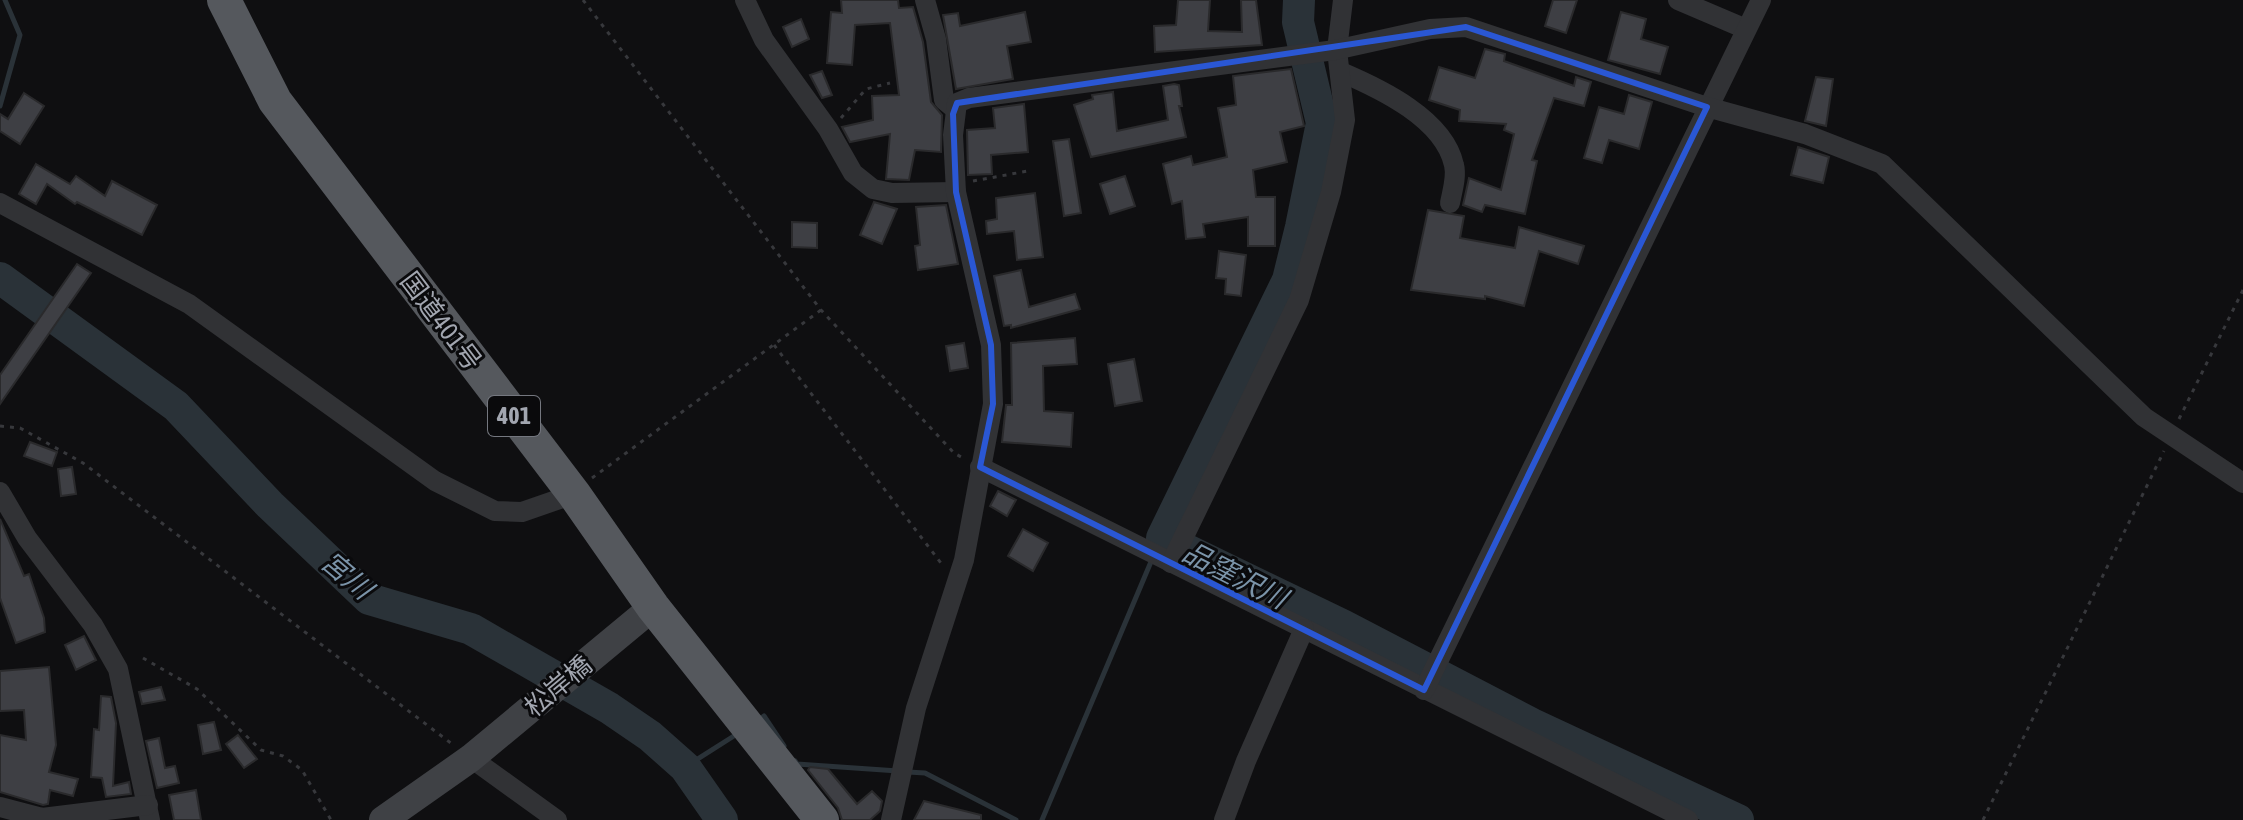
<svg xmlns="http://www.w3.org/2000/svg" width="2243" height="820" viewBox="0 0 2243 820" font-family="'Asap Condensed','Noto Sans JP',sans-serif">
<rect width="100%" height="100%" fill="#0f0f11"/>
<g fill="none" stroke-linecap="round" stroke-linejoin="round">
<g stroke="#2a3238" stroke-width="5">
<path d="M0 106 20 35 5 0"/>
<path d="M759 720 764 716 784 746"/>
<path d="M795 761 797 764 898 771"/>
<path d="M685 767 737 734"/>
<path d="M908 772 925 773 1016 820"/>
<path d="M1042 820 1153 557"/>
</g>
<g stroke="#2a3238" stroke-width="32">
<path d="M1299 0 1298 22 1322 123 1301 227 1288 280 1162 538 1344 626 1532 724 1738 820"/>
<path d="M0 278 176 406 270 505 369 599 471 629 609 708 650 736 685 767 722 820"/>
</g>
</g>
<g fill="#3e3f44" stroke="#2a2a2c" stroke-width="2">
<path d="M841 0H898L899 8 913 7 923 42 931 102 942 115 941 152 915 150 909 180 886 179 890 134 850 142 842 127 873 120 872 96 899 95 890 23 855 25 852 65 827 63 831 12 842 13Z"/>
<path d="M1178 0H1210L1208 31 1242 32 1241 0H1256L1262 45 1155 52 1154 26 1176 25Z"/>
<path d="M1553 0H1577L1566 33 1545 26Z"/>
<path d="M1025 12 1031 42 1007 46 1013 79 956 89 943 15 958 13 960 26Z"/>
<path d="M1621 12 1646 19 1641 39 1668 47 1660 74 1608 60Z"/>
<path d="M801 19 809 39 792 47 783 27Z"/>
<path d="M1485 49 1505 54 1504 61 1574 86 1576 77 1591 82 1584 106 1554 98 1532 160 1537 161 1525 214 1485 205 1482 212 1463 205 1469 178 1501 190 1514 134 1504 130 1506 124 1459 121 1460 110 1429 100 1439 67 1475 78Z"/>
<path d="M1291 69 1304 126 1280 132 1287 162 1253 170 1256 197H1275V246H1248V217L1203 224 1205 237 1186 239 1182 201 1172 204 1163 164 1191 156 1193 165 1227 157 1218 108 1236 105 1233 76Z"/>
<path d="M822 71 832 95 822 98 810 75Z"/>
<path d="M1816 77 1833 79 1826 126 1805 121Z"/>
<path d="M1174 84 1179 85 1182 106H1179L1186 137 1091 157 1074 105 1093 99 1092 95 1113 92 1117 131 1168 120 1163 86Z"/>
<path d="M24 93 44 106 20 144 0 131V114L8 119Z"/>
<path d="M1629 95 1652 102 1639 149 1609 140 1602 163 1584 158 1599 107 1624 114Z"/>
<path d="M1024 104 1028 152 991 155 992 174 968 175 967 130 995 128 993 108Z"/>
<path d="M1069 139 1081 213 1064 216 1053 141Z"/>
<path d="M1798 147 1829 157 1823 183 1791 175Z"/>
<path d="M36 164 70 184 76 176 105 196 112 181 157 205 142 235 77 202 75 204 47 184 36 204 19 194Z"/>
<path d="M1125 176 1135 206 1110 214 1100 184Z"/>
<path d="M1035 193 1043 257 1017 260 1014 231 987 234 986 221 997 219 996 198Z"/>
<path d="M874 202 897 209 882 244 860 235Z"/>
<path d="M946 205 958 264 918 270 915 246 920 245 916 207Z"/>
<path d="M1428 210 1464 216 1460 238 1515 248 1519 227 1584 246 1578 264 1539 251 1524 306 1485 296V299L1411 290Z"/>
<path d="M792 222 817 223V248L792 247Z"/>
<path d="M1219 251 1246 255 1241 296 1225 294 1226 279 1216 278Z"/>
<path d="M77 264 91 273 0 404V375Z"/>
<path d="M1021 270 1029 307 1075 294 1080 309 1011 328V325L1004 326 994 276Z"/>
<path d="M1075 338 1077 364 1043 366 1044 411 1073 413 1071 447 1002 442 1006 405H1012L1011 343Z"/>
<path d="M964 343 968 368 950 371 946 346Z"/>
<path d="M1134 359 1142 401 1115 406 1108 364Z"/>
<path d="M30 442 57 452 52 466 24 456Z"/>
<path d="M72 467 76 494 61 496 58 469Z"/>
<path d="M998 491 1016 500 1007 516 990 506Z"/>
<path d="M0 519 24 576 29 574 44 618 45 632 16 643 0 598Z"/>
<path d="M1023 529 1048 543 1033 571 1008 556Z"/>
<path d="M84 636 96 660 76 670 65 645Z"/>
<path d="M49 667 56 745 49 772 78 779 73 796 50 790 48 804 43 805 0 792V735L26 740 24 710 0 711V671Z"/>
<path d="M161 687 165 700 142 704 139 692Z"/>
<path d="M101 696 111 697 116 723 113 786 129 782 131 794 106 797 102 778 91 777 94 729 99 730Z"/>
<path d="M214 722 221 750 203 754 198 725Z"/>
<path d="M238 735 257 759 244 768 226 744Z"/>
<path d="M159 738 165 768 175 766 179 783 157 788 146 741Z"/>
<path d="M810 767 828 769 857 804 872 791 882 801 880 811 870 820H842L838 808 808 770Z"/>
<path d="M196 790 201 820H174L169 795Z"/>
<path d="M924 801 981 815V820H914Z"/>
</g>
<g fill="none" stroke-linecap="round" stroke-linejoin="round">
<g stroke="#37383c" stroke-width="3" stroke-dasharray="4 6" stroke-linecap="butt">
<path d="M583 0 821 310 954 453 963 458"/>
<path d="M841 118 866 89 890 83"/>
<path d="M973 181 1028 171"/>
<path d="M774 345 944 567"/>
<path d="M2179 419 2243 290"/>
<path d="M0 426 20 428 83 463 452 744"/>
<path d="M592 478 821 310"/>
<path d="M143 658 197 689 261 750 283 756 302 770 331 820"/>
<path d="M1983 820 2164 451"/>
</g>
<g stroke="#313235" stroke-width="20">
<path d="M745 0 764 40 828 129 853 173 873 189 892 193 956 192"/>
<path d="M925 0 936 39 944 100 955 109"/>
<path d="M1678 0 1746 29"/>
<path d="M1341 72C1381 89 1444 119 1454 165 1457 177 1452 192 1450 203"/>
<path d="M0 203 189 304 435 481 495 511 522 512 574 494"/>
<path d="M980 467 1688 820"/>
<path d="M0 492 27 538 93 625 118 669 150 820"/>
<path d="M1171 563 1299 300 1331 192 1345 120 1337 50 1343 0"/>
<path d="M1424 690 1761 0"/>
<path d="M471 758 557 820"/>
<path d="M0 807 42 818 148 805"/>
<path d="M891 820 916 708 964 560 993 404 991 345 956 192 953 135 957 103 969 98 1335 50 1430 29 1466 27 1707 107 1805 134 1882 164 2144 417 2243 483"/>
<path d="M1224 820 1246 761 1304 629"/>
</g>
<path stroke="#3f4145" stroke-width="28" d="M383 820 471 758 653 607"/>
<path stroke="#55585d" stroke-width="34" d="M224 0 275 101 574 494 653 607 822 820"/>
</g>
<path fill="none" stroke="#2a57d4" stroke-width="6" stroke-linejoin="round" d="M1466 27 1707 107 1424 690 980 467 993 404 991 345 956 192 953 114 957 103Z"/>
<g text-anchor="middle" stroke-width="6" stroke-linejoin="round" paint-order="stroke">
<rect fill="#0a0a0c" stroke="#74777f" stroke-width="2" x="488" y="396" width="52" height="40" rx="6"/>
<g font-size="24" font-weight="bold" fill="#a2a6b0">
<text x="514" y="424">401</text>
</g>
<g font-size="26" fill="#a2a6b0" stroke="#0a0a0c">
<text transform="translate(441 321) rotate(53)" y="9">国道401号</text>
<text transform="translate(558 686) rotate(-40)" y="9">松岸橋</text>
</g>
<g font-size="28" font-style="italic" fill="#7b94a9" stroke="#0a0a0c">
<text transform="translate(347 575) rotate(40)" y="10">宮川</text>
<text transform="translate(1235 575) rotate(27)" y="10">品窪沢川</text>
</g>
</g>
</svg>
